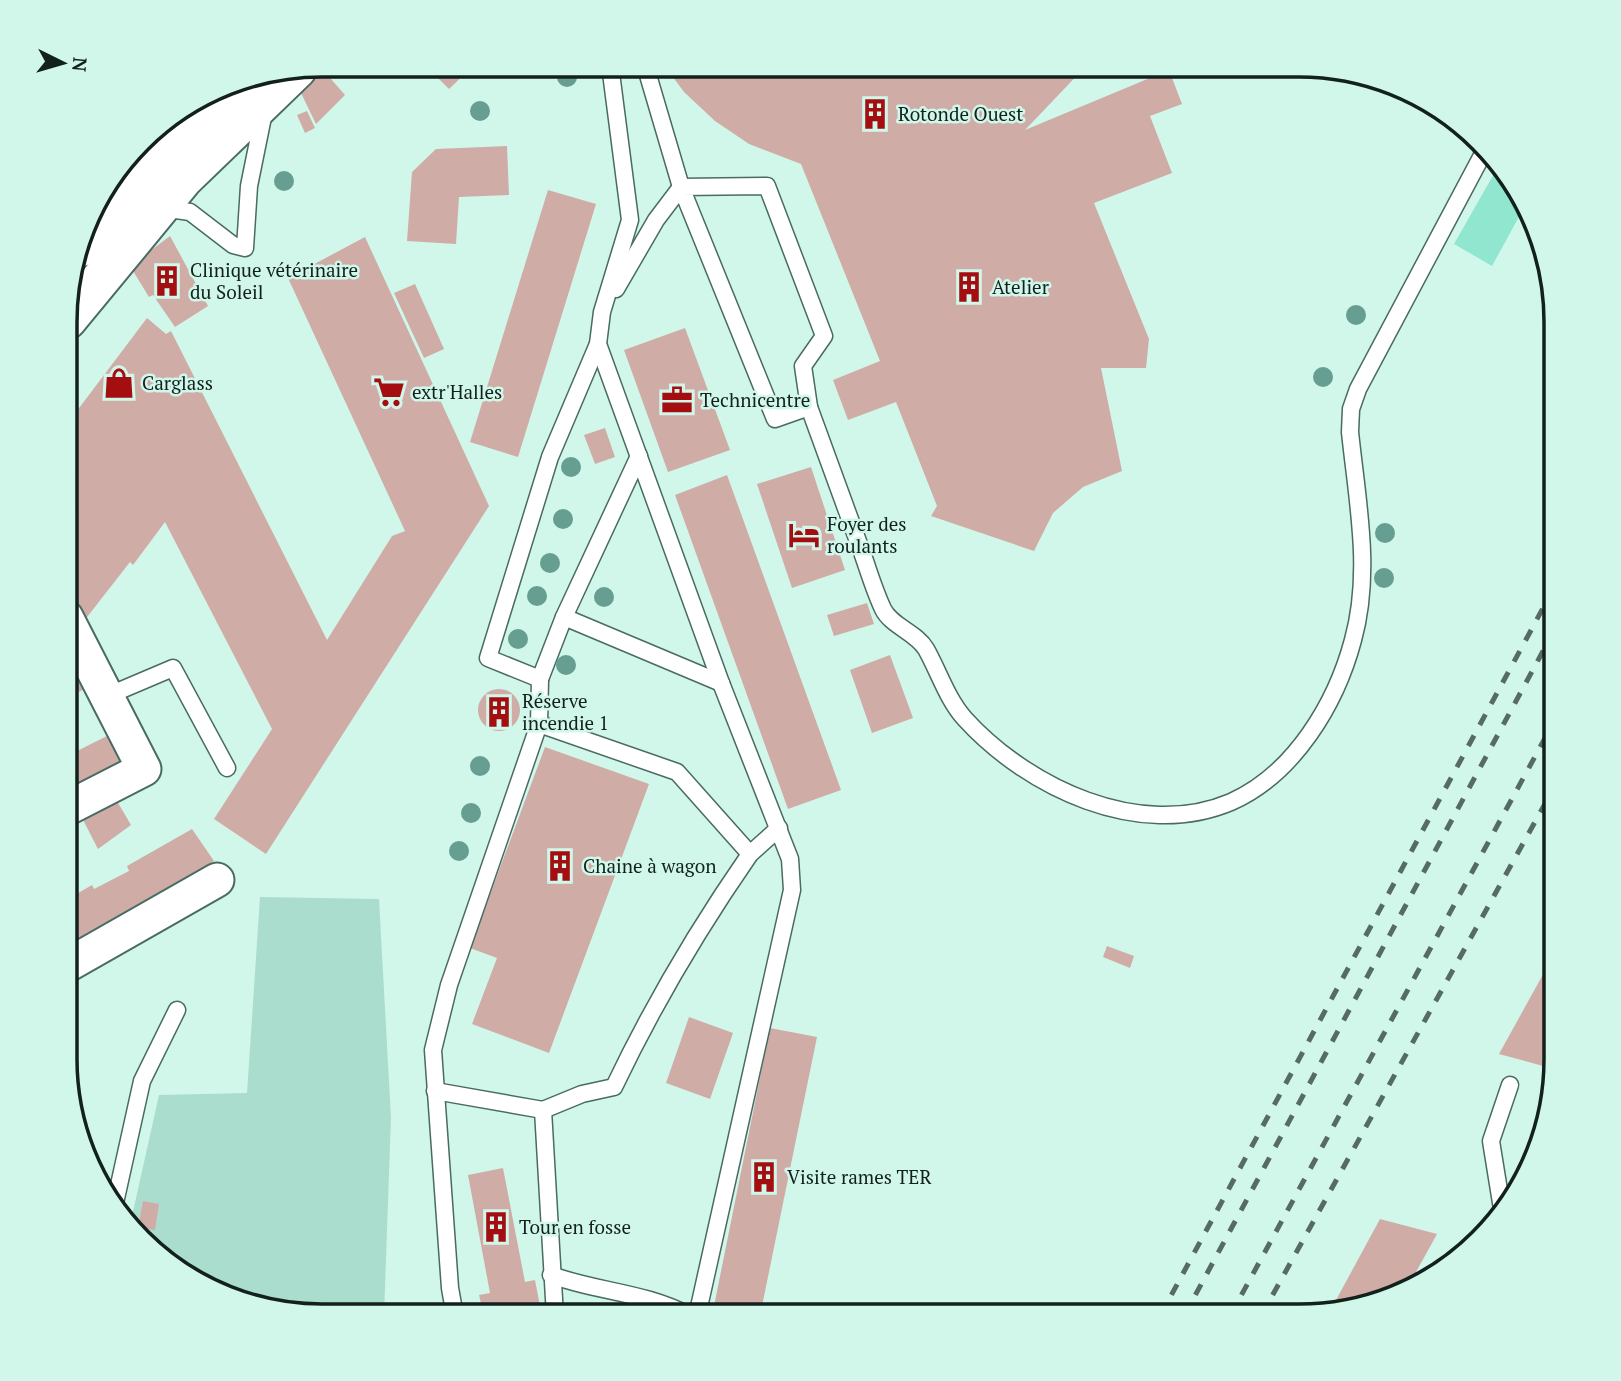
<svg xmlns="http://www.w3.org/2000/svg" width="1621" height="1381" viewBox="0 0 1621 1381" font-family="'PT Serif',serif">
<rect width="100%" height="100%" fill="#d1f7eb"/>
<path fill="#abddcf" d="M260 897 379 899 391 1118 384 1316H322L223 1296 140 1240 130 1225 159 1095 247 1093Z"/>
<path fill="#91e6cf" d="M1499 165 1526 204 1492 266 1454 244Z"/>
<g fill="#d0aca7">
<path d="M425 65H474L449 89Z"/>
<path d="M664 65H1087L1025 130 1169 70 1182 104 1150 116 1172 173 1094 203 1149 339 1146 368H1101L1122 471 1083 487 1053 513 1034 551 931 516 937 506 896 402 848 420 833 380 880 361 801 164 749 144 715 121 684 92Z"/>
<path d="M324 71 345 95 316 124 301 93Z"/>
<path d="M307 111 315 128 305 133 297 115Z"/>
<path d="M507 146 509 195 459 197 456 244 407 241 412 172 436 149Z"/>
<path d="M548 190 596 204 518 457 470 442Z"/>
<path d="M170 236 208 306 175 327 153 295 149 297 130 266Z"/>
<path d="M365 237 489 506 266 854 214 819 272 729 165 522 133 565 130 562 84 621 66 588 67 424 147 318 166 334 171 331 327 640 392 536 405 531 288 278Z"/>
<path d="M415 284 444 349 424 358 394 293Z"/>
<path d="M685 328 730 450 668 472 624 350Z"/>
<path d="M605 428 615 457 595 464 584 435Z"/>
<path d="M811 467 845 570 792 588 757 484Z"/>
<path d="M727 475 841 790 788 809 675 495Z"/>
<path d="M867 603 874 624 834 636 827 615Z"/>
<path d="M890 655 913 718 872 733 850 670Z"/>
<path d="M80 669 89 687 66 698V676Z"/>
<circle cx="499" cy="710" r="21"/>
<path d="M113 733 130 760 66 794V739L73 753Z"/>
<path d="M545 747 649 784 549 1053 472 1024 497 958 470 948Z"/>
<path d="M114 796 131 825 98 849 80 814Z"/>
<path d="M192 829 214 861 66 945V900L92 885 94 889 129 871 127 866Z"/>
<path d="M1107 946 1134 956 1130 968 1103 957Z"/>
<path d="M1556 951V1059L1554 1069 1499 1054Z"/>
<path d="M689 1017 733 1033 710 1099 666 1083Z"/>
<path d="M770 1028 817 1037 760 1316H712Z"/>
<path d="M1545 1095 1549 1096 1536 1158 1524 1177Z"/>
<path d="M503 1168 525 1282 535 1280 542 1316H484L479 1295 490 1293 468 1175Z"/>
<path d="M143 1201 159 1204 155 1230 138 1228Z"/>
<path d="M1380 1219 1437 1234 1405 1292 1398 1296 1329 1313Z"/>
</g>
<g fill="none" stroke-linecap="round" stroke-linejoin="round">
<defs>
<g id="service">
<path d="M610 65 630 220 602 312 598 344 721 683 790 859 792 890 697 1316"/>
<path d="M645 65 681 187 775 419 809 407 803 366 824 336 767 186 681 187"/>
<path d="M162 208 190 212 233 245 245 248 249 186 264 112"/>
<path d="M616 289 656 220 681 187"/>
<path d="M598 344 550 457 488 658 540 679 564 617 721 683"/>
<path d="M809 407C826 453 842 498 859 544 867 565 873 588 883 609 891 626 916 632 926 649 939 672 947 699 965 719 1027 787 1139 841 1231 802 1294 774 1336 704 1353 640 1372 572 1357 500 1350 432L1351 409 1358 389 1486 148"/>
<path d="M564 617 639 456"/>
<path d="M540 679 539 724 677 772 750 854 779 828"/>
<path d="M107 696 173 668 227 768"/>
<path d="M435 1091 543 1110 555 1316"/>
<path d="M543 1110 582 1094 614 1087C653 1005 698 929 750 854"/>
<path d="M115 1203 142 1081 177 1010"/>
<path d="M1502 1209 1491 1141 1510 1085"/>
<path d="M551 1275C598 1292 645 1292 690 1316"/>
<path d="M455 1316 450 1288 433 1050 449 985 539 724"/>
</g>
<g id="minor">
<path d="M66 809 144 769 66 617"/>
<path d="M66 966 217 880"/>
</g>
<g id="secondary">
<path d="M81 247 197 121 242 78"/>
<path d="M67 320 184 178 297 69"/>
</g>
</defs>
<use href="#service" stroke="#496b62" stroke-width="19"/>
<use href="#minor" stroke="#496b62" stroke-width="37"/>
<use href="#secondary" stroke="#496b62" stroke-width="42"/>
<use href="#service" stroke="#fff" stroke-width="16"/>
<use href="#minor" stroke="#fff" stroke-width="33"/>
<use href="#secondary" stroke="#fff" stroke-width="38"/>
<g stroke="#556b64" stroke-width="5" stroke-dasharray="12 12" stroke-linecap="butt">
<path d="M1160 1316 1556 584"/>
<path d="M1184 1316 1556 627"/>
<path d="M1230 1316 1556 718"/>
<path d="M1261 1316 1556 784"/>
</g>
</g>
<g fill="#669e91">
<circle cx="567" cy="77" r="10"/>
<circle cx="480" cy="111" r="10"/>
<circle cx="284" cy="181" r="10"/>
<circle cx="1356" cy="315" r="10"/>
<circle cx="1323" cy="377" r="10"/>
<circle cx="571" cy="467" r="10"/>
<circle cx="563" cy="519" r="10"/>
<circle cx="1385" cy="533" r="10"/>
<circle cx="550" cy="563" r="10"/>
<circle cx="1384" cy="578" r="10"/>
<circle cx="537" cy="596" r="10"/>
<circle cx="604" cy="597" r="10"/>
<circle cx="518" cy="639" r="10"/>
<circle cx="566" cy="665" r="10"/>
<circle cx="480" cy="766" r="10"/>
<circle cx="471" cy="813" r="10"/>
<circle cx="459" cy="851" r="10"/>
</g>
<defs>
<symbol id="building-bare" viewBox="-9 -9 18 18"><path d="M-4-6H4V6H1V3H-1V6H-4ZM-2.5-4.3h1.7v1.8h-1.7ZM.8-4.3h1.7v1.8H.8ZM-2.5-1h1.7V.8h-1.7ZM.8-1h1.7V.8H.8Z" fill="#a50e10" stroke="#d1f7eb" stroke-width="2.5" paint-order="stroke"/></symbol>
<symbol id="shop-bare" viewBox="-9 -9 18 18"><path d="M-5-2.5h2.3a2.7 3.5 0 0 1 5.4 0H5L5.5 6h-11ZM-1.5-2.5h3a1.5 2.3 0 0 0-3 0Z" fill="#a50e10" stroke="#d1f7eb" stroke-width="2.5" paint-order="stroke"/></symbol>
<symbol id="supermarket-bare" viewBox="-9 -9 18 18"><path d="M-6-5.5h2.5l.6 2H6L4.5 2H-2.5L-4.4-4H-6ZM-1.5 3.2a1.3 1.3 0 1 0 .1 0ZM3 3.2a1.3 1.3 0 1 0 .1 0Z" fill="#a50e10" stroke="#d1f7eb" stroke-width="2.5" paint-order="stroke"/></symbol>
<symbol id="office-bare" viewBox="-9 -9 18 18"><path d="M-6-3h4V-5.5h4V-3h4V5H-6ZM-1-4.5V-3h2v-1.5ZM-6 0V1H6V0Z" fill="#a50e10" stroke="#d1f7eb" stroke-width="2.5" paint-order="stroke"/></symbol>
<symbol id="hotel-bare" viewBox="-9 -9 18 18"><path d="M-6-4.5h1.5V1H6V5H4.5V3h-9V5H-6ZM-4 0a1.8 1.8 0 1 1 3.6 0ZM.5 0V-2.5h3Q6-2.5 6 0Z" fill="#a50e10" stroke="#d1f7eb" stroke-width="2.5" paint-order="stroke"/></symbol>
</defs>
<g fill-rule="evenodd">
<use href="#building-bare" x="853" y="92" width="44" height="44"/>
<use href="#building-bare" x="145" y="259" width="44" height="44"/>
<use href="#building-bare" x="947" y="265" width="44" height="44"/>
<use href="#shop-bare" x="97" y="361" width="44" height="44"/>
<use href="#supermarket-bare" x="367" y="370" width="44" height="44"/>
<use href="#office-bare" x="655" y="378" width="44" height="44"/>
<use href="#hotel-bare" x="782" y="513" width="44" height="44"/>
<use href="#building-bare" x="477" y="690" width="44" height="44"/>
<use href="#building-bare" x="538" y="844" width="44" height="44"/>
<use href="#building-bare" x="742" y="1155" width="44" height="44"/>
<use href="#building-bare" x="474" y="1205" width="44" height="44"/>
</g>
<g text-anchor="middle" stroke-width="5" stroke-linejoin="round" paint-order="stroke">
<g font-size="19" fill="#13211d" stroke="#d1f7eb" text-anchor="start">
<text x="898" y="121">Rotonde Ouest</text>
<text x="190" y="277">Clinique vétérinaire<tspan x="190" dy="22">du Soleil</tspan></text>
<text x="992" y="294">Atelier</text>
<text x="142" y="390">Carglass</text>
<text x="412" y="399">extr'Halles</text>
<text x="700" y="407">Technicentre</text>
<text x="827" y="531">Foyer des<tspan x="827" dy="22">roulants</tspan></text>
<text x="522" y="708">Réserve<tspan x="522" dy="22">incendie 1</tspan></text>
<text x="583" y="873">Chaine à wagon</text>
<text x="787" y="1184">Visite rames TER</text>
<text x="519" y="1234">Tour en fosse</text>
</g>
</g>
<path d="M0 0H1621V1381H0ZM322 77H1299A245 245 0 0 1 1544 322V1059A245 245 0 0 1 1299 1304H322A245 245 0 0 1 77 1059V322A245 245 0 0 1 322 77Z" fill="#d1f7eb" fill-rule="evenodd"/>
<path fill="none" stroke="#13211d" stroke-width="3.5" d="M322 77H1299A245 245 0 0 1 1544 322V1059A245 245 0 0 1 1299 1304H322A245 245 0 0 1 77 1059V322A245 245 0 0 1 322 77Z"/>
<g transform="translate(63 63) rotate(95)" stroke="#d1f7eb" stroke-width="5" paint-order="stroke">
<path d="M0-5L12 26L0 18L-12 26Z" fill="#13211d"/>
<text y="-10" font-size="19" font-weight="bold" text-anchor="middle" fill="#13211d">N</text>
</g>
</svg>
